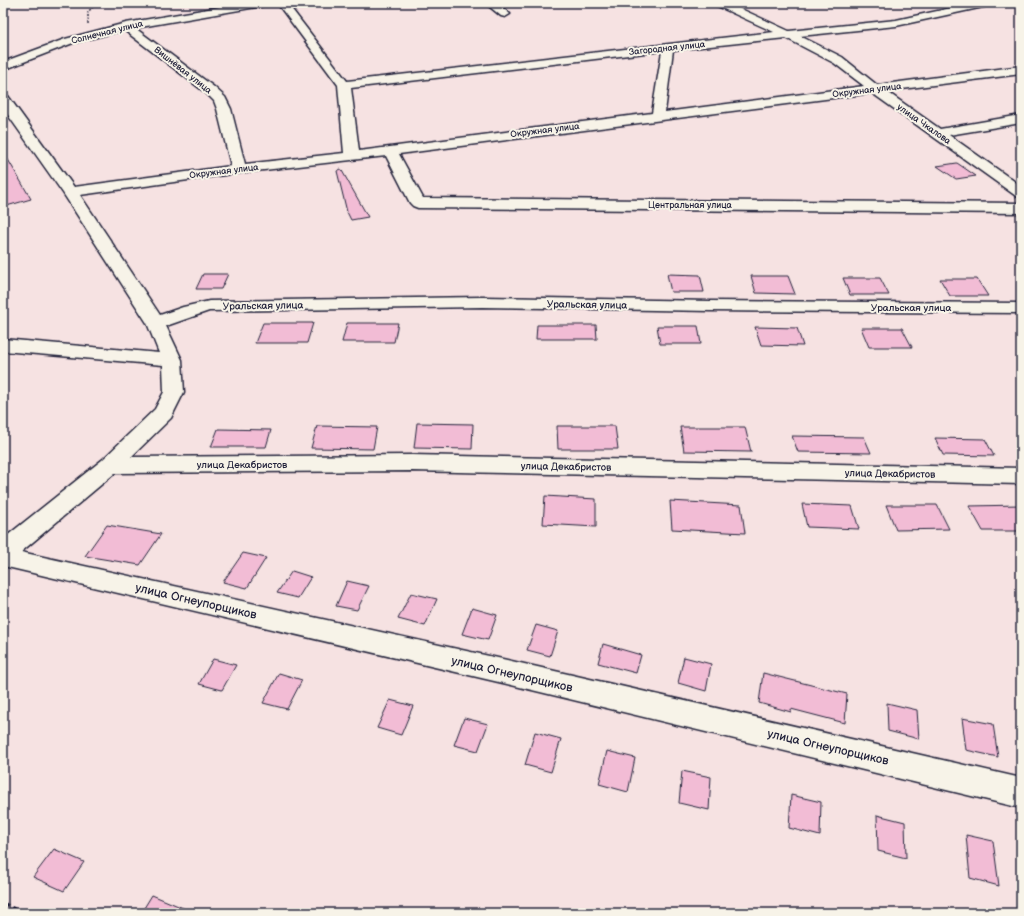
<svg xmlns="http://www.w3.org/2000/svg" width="1024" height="916" viewBox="0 0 1024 916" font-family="'Balsamiq Sans',sans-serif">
<rect width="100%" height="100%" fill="#f6e2e2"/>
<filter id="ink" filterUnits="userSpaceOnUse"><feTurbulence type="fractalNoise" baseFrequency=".025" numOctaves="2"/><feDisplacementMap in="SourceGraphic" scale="8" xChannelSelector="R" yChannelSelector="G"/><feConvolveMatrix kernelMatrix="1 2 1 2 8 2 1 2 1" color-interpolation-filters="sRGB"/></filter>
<g filter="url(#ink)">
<g fill="#f2bcd5" stroke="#22223b">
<path d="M3 151 31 199 3 207Z"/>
<path d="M957 163 976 176 956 179 937 166Z"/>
<path d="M341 169 368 217 351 220 347 212 337 171Z"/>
<path d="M203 274H228L221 289H196Z"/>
<path d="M667 274 700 275 704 292H671Z"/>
<path d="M751 276H788L795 294 756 293Z"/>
<path d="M843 278H880L889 295H850Z"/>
<path d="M940 279H977L988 296H950Z"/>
<path d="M263 323H313L307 343H255Z"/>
<path d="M347 323H398L394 342H342Z"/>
<path d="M537 325H596L597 339H536Z"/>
<path d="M657 326H698L701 344H660Z"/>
<path d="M755 327 797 328 803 346 761 345Z"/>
<path d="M861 328H902L912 347H869Z"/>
<path d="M417 423 473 424 472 449 414 448Z"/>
<path d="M317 426 377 427 373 449 311 448Z"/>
<path d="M557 426H615L618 449H558Z"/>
<path d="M680 427H745L751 452 684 451Z"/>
<path d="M218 429 271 430 266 447H211Z"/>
<path d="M792 436 864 437 871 453 798 452Z"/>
<path d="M935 438 985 439 994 456 943 455Z"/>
<path d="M545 496 596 499V527L543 524Z"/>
<path d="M670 501 741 505 745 533 672 529Z"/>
<path d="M802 504 852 506 859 529 807 527Z"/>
<path d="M886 505H937L949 529 896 530Z"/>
<path d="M1021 505V531H983L969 506Z"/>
<path d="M107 525 161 534 140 565 85 556Z"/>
<path d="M243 553 266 558 247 588 223 582Z"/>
<path d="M292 571 311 577 298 598 277 593Z"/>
<path d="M347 581 369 586 357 610 336 606Z"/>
<path d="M411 593 437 599 425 626 398 619Z"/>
<path d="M472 608 497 615 488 640 462 634Z"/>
<path d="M536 625 558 631 550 656 527 650Z"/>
<path d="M603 644 641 655 636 673 598 663Z"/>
<path d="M684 657 711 664 706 691 678 683Z"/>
<path d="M213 659 236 665 222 690 199 684Z"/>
<path d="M279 673 302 680 287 709 263 703Z"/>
<path d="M763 673 847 694 845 723 791 709V712L759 703Z"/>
<path d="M390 700 413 706 401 735 377 728Z"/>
<path d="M887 703 917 710 919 739 888 731Z"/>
<path d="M464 718 488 724 478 751 454 745Z"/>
<path d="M962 718 993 724 998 757 966 750Z"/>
<path d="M535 732 561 739 551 772 525 765Z"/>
<path d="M607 751 635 758 628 792 599 784Z"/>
<path d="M682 771 711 777 709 810 679 803Z"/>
<path d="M791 795 821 802 820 836 789 828Z"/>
<path d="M877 815 905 822 906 858 878 851Z"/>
<path d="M966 835 993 841 999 886 970 878Z"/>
<path d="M54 849 84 862 64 891 33 877Z"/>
<path d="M152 895 195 913H141Z"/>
</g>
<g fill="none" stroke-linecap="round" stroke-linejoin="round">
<defs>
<g id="minor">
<path d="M243 3H267L262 6 135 28 214 87 225 97 231 109 245 164 344 153 338 85 277 3H287L347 81 774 32 715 5 714 3H728L789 31 896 20 974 3H993L988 6 896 26 800 36 842 57 877 85 1021 66V74L886 91 940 129 1021 115V123L949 135 1021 186V198L1016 196 872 93 399 154 423 198 1021 203V213L418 208 413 206 410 203 386 156 239 173 80 195 160 315 183 307 209 301 482 297 710 301 1021 303V313L710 311 482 307 209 311 166 326 182 360 184 392 171 418 131 457 412 455 1021 468V484L412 471 115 473 21 552 507 660 1021 778V808L507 684 3 566V539L102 460 155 409 164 392 163 365 3 351V339L159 353 147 323 63 193 3 108V95L8 96 74 187 231 166 217 109 214 101 206 93 124 30 73 43 3 70V62L65 39 126 23ZM786 38 834 63 864 86 665 112 673 50ZM662 51 652 113 359 151 351 88Z"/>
<path d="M485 3H497L510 14 505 17 501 16Z"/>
</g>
</defs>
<use href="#minor" stroke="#22223b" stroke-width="3"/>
<path stroke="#22223b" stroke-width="1.5" stroke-dasharray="2 1.5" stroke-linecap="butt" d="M88 24V12L96 3"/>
<path stroke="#22223b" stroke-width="3.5" stroke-dasharray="5.5 4" stroke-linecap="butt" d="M3 903 21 913"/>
<use href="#minor" fill="#f7f3e8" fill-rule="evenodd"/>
</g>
</g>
<g text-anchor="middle" stroke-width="4" stroke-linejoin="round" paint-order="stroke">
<g font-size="9" fill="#22223b" stroke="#f7f3e8">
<text transform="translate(107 32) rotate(-14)" y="3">Солнечная улица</text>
<text transform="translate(667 48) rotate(-6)" y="3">Загородная улица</text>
<text transform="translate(183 70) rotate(38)" y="3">Вишнёвая улица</text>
<text transform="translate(867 90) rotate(-7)" y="3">Окружная улица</text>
<text transform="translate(924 124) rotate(35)" y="3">улица Чкалова</text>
<text transform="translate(545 130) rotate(-7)" y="3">Окружная улица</text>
<text transform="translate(224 171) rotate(-7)" y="3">Окружная улица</text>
<text x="690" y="208">Центральная улица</text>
</g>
<g font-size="10" fill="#22223b" stroke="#f7f3e8">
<text transform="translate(587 304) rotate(1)" y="4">Уральская улица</text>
<text transform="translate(263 305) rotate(-1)" y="4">Уральская улица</text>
<text x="911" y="311">Уральская улица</text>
<text x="242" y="468">улица Декабристов</text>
<text transform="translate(566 466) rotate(1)" y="4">улица Декабристов</text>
<text transform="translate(890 473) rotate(1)" y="4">улица Декабристов</text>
</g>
<g font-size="12" fill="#22223b" stroke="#f7f3e8">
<text transform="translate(196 601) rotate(13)" y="4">улица Огнеупорщиков</text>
<text transform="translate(512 674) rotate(13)" y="4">улица Огнеупорщиков</text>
<text transform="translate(828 747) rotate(13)" y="4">улица Огнеупорщиков</text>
</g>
</g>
<rect width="1024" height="916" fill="none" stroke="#f7f3e8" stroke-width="16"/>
<rect x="8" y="8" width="1008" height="900" fill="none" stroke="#22223b" stroke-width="1.5" filter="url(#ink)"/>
</svg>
